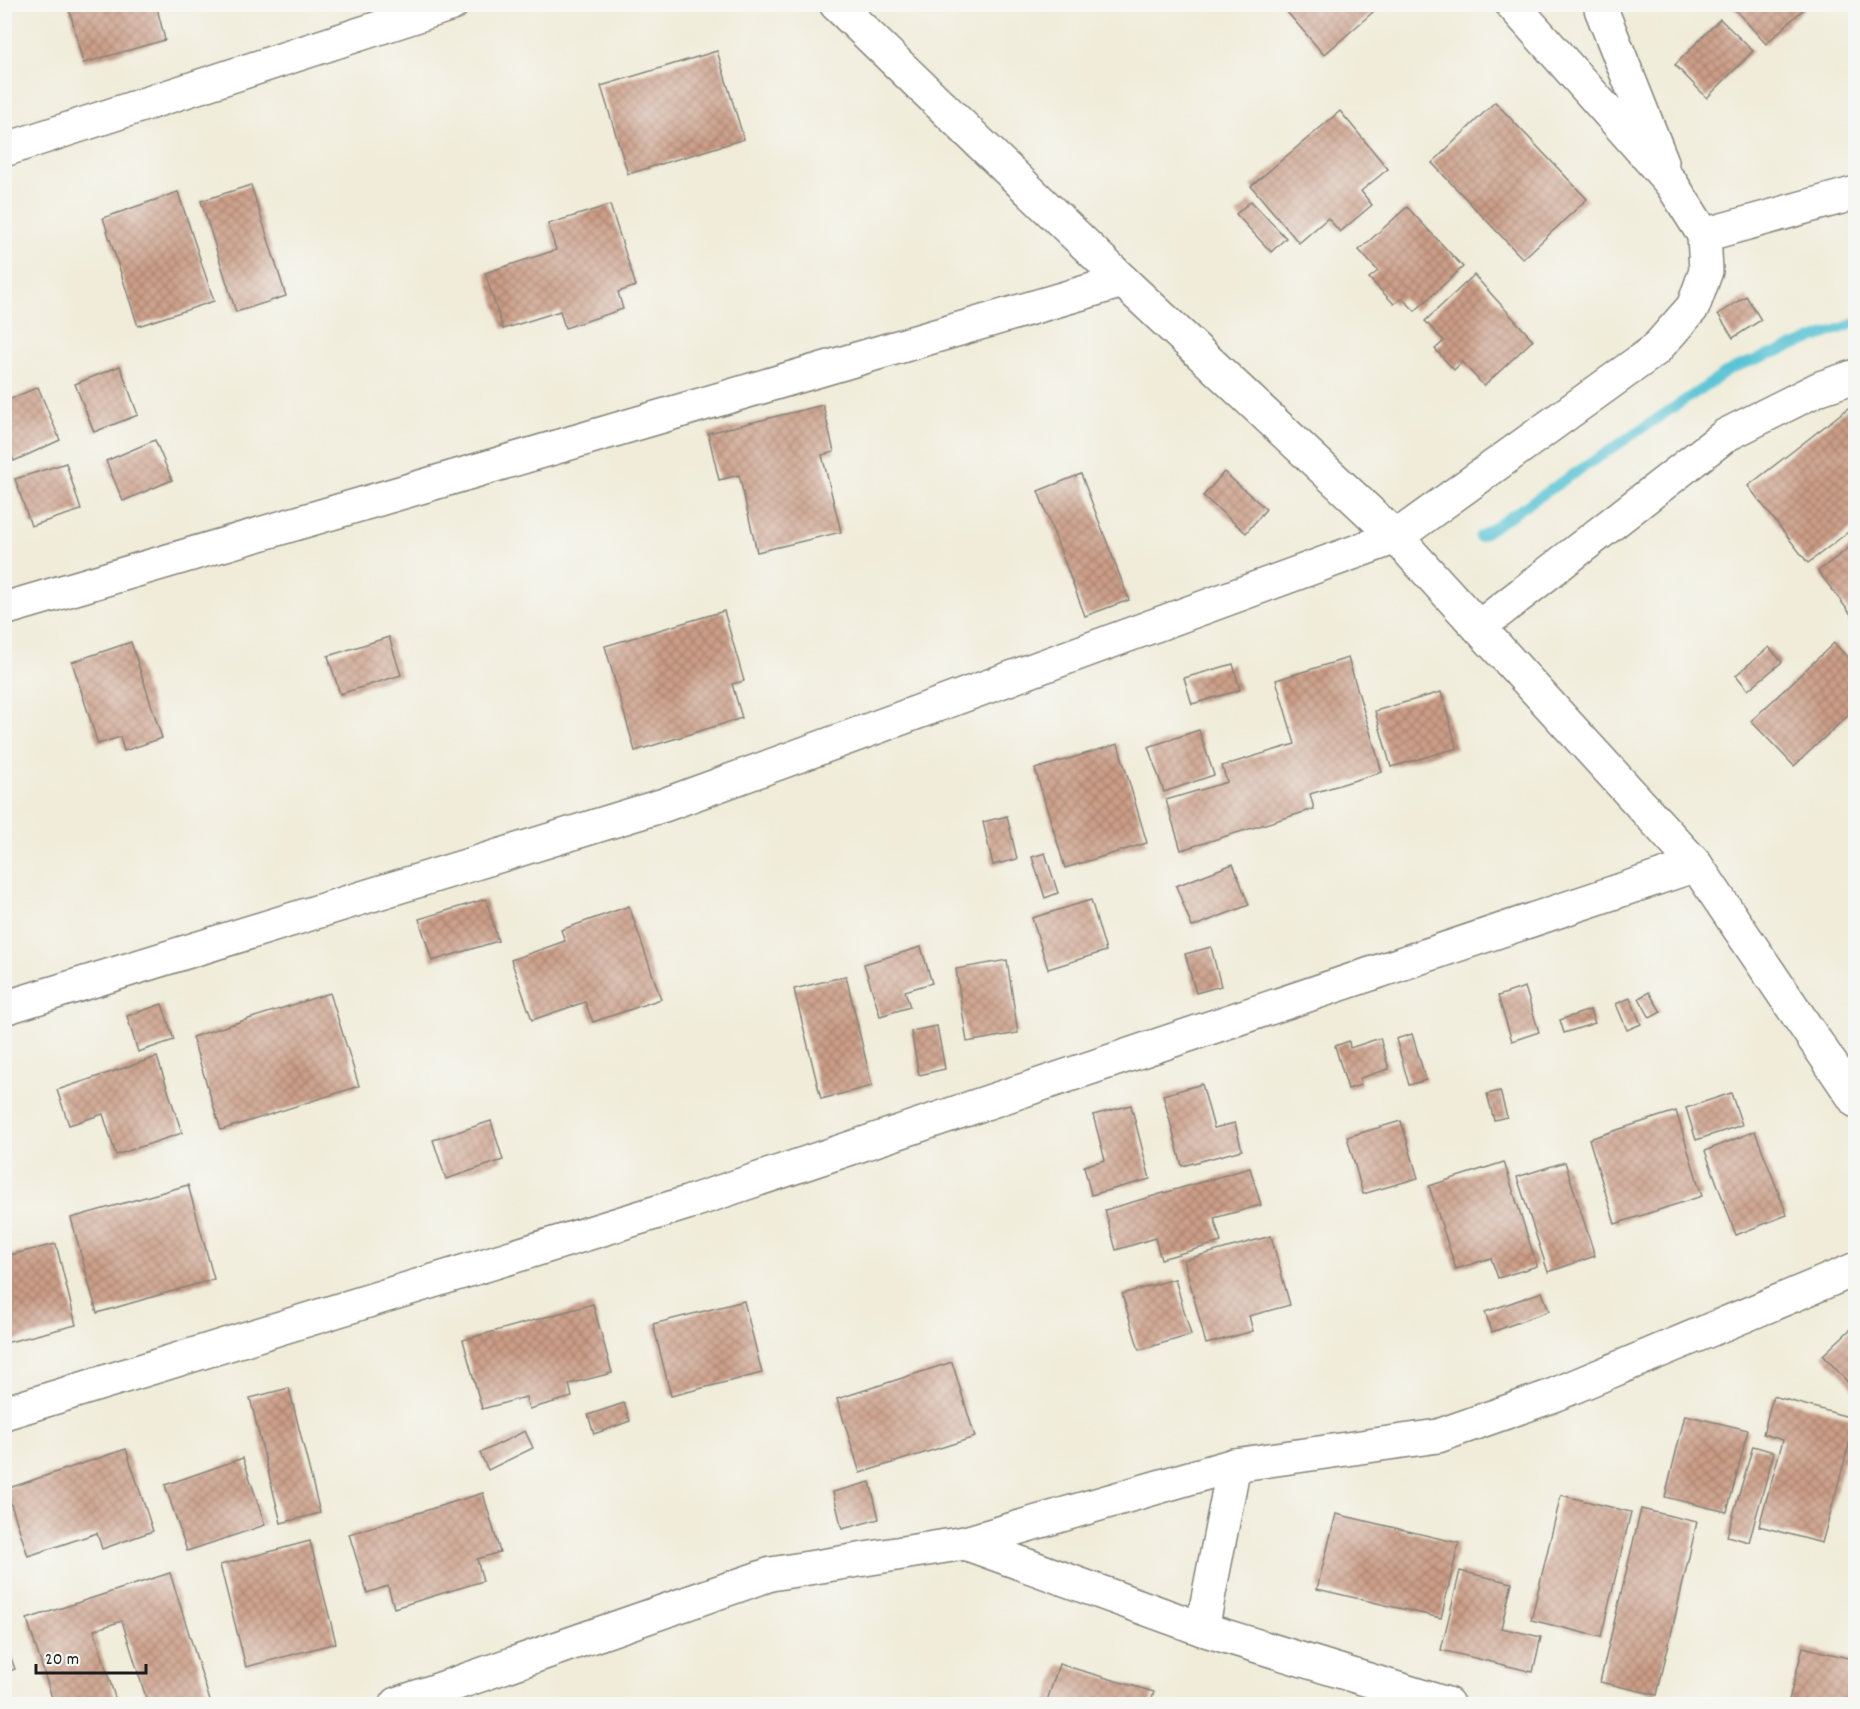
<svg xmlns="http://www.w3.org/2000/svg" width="1860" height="1709" viewBox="0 0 1860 1709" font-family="Dekko,sans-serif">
<defs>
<pattern id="building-cross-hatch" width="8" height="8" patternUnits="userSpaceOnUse" patternTransform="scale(1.5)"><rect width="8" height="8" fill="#cc9e87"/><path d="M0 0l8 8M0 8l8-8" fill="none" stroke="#a5806e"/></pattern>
</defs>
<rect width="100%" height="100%" fill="#f6f6f2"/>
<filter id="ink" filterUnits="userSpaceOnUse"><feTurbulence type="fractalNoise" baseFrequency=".0167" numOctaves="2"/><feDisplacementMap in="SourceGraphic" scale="12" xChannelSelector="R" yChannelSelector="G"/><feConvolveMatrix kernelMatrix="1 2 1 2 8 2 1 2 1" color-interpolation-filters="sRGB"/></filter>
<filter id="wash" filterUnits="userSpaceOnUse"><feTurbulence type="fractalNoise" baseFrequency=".008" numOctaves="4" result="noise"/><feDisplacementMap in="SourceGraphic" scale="24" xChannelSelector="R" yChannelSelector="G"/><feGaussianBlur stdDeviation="1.35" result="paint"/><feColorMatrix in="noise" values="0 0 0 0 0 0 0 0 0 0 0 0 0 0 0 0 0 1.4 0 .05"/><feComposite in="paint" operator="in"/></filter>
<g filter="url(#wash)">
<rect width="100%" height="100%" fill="#f0ecd9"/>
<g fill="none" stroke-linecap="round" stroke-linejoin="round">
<path stroke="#59c3d4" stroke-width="10" d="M1479 537 1733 368 1856 323"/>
</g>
<g id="blocks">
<g fill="url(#building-cross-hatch)">
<path d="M68 4H156L165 40 83 63Z"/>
<path d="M1730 4H1809L1766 44Z"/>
<path d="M1281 5H1367L1373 12 1324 55Z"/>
<path d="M1720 19 1753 51 1707 98 1675 65Z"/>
<path d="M717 51 744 139 628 174 601 86Z"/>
<path d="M1495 102 1587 199 1523 259 1432 163Z"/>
<path d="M1340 111 1388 169 1361 191 1372 205 1340 232 1328 218 1299 243 1251 186Z"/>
<path d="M251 185 286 296 236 312 201 201Z"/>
<path d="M178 192 214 301 138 326 103 218Z"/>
<path d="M1251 201 1286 238 1271 252 1236 214Z"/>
<path d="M610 205 636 286 618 292 623 309 565 328 560 311 503 329 485 273 556 250 548 224Z"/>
<path d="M1407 207 1463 267 1415 311 1402 298 1394 304 1369 278 1378 271 1359 250Z"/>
<path d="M1474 275 1533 340 1484 386 1462 362 1454 370 1435 349 1444 341 1425 321Z"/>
<path d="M1746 296 1761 320 1733 338 1718 314Z"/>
<path d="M120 366 138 415 94 432 75 384Z"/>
<path d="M38 387 60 440 14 461 4 440V402Z"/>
<path d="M1856 402V526L1808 563 1748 486Z"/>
<path d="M823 405 834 452 822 455 841 532 757 552 739 475 719 480 708 433Z"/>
<path d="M155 440 172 480 123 501 106 461Z"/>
<path d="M66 463 81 510 31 526 15 479Z"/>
<path d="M1224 472 1266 509 1246 533 1203 496Z"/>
<path d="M1081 474 1129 600 1085 616 1038 491Z"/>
<path d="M1856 543V621L1818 571Z"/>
<path d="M724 611 744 681 732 684 742 718 635 751 605 646Z"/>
<path d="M389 637 401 675 340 694 328 656Z"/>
<path d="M131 642 162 738 124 751 120 737 98 744 72 662Z"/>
<path d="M1834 643 1856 666V708L1794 766 1751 721Z"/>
<path d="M1769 647 1782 662 1748 690 1736 675Z"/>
<path d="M1348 658 1382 772 1310 794 1314 809 1181 850 1166 800 1227 782 1222 766 1295 744 1276 680Z"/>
<path d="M1233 664 1240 690 1192 704 1184 678Z"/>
<path d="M1441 692 1457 748 1391 767 1375 711Z"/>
<path d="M1199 730 1214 775 1164 792 1148 747Z"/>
<path d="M1118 744 1147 843 1065 868 1035 769Z"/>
<path d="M1007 816 1017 859 993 865 983 822Z"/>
<path d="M1045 853 1058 893 1045 898 1032 857Z"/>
<path d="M1233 864 1249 905 1192 927 1176 886Z"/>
<path d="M486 899 498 941 432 961 419 919Z"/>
<path d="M1091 900 1106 951 1048 969 1032 918Z"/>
<path d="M629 906 661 999 593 1022 585 1002 532 1020 511 960 565 941 561 930Z"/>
<path d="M921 947 932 983 905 991 910 1007 880 1016 864 964Z"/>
<path d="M1211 947 1221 986 1196 993 1185 954Z"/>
<path d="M1007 960 1018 1033 967 1042 956 969Z"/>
<path d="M846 976 872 1086 821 1099 794 989Z"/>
<path d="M1525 987 1539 1032 1512 1041 1498 996Z"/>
<path d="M1649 992 1661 1012 1650 1018 1639 998Z"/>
<path d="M330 993 359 1086 221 1130 192 1037Z"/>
<path d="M1630 998 1641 1024 1627 1030 1616 1004Z"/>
<path d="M162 1004 174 1040 138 1052 127 1016Z"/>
<path d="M1590 1010 1595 1023 1564 1033 1560 1020Z"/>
<path d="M937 1026 945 1069 919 1075 911 1031Z"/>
<path d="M1412 1034 1426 1080 1409 1085 1396 1039Z"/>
<path d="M1380 1038 1389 1069 1360 1078 1361 1085 1348 1089 1335 1046 1349 1041 1350 1048Z"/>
<path d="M157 1057 182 1133 116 1155 103 1114 69 1125 57 1090Z"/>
<path d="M1202 1084 1214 1128 1235 1123 1242 1150 1182 1166 1163 1095Z"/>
<path d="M1500 1091 1507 1117 1494 1120 1487 1094Z"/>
<path d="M1731 1093 1742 1125 1696 1140 1686 1108Z"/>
<path d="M1131 1105 1150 1179 1091 1195 1084 1166 1105 1160 1093 1115Z"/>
<path d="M1676 1111 1702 1196 1615 1224 1589 1139Z"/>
<path d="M491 1121 503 1160 446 1179 433 1140Z"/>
<path d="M1401 1121 1418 1178 1363 1194 1347 1137Z"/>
<path d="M1755 1131 1787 1215 1736 1235 1705 1151Z"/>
<path d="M1504 1162 1537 1266 1498 1278 1491 1258 1456 1269 1429 1186Z"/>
<path d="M1565 1162 1595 1256 1548 1272 1517 1177Z"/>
<path d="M1250 1168 1261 1205 1214 1218 1221 1242 1161 1259 1155 1238 1116 1250 1105 1210Z"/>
<path d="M188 1185 214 1279 97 1313 71 1218Z"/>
<path d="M1271 1236 1290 1305 1249 1316 1253 1331 1206 1344 1184 1260Z"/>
<path d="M56 1244 76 1325 5 1343V1256Z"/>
<path d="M1175 1279 1191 1335 1139 1350 1122 1294Z"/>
<path d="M1542 1292 1549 1311 1492 1332 1485 1312Z"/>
<path d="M744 1301 762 1373 671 1396 653 1324Z"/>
<path d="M593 1304 612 1373 569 1384 572 1397 529 1409 526 1397 482 1409 463 1340Z"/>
<path d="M1856 1324V1391L1823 1355Z"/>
<path d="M952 1362 975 1437 860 1473 837 1399Z"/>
<path d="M289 1388 320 1513 281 1523 250 1398Z"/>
<path d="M1773 1396 1856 1419 1822 1543 1759 1526 1783 1440 1763 1434Z"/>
<path d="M624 1403 630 1421 594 1434 588 1415Z"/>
<path d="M1685 1415 1748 1430 1727 1512 1665 1497Z"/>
<path d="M525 1431 533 1448 488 1470 480 1453Z"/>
<path d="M1753 1446 1774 1452 1749 1542 1727 1536Z"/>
<path d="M126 1449 153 1531 102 1549 97 1533 28 1556 6 1489Z"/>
<path d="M243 1458 265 1525 187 1551 165 1485Z"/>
<path d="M870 1482 879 1519 842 1529 833 1492Z"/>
<path d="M483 1493 500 1552 477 1559 483 1581 394 1608 388 1586 367 1593 349 1534Z"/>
<path d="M1561 1495 1631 1512 1601 1637 1531 1620Z"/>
<path d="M1641 1509 1697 1522 1657 1695 1600 1682Z"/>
<path d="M1336 1514 1459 1543 1441 1618 1317 1589Z"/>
<path d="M310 1541 336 1643 246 1667 220 1565Z"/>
<path d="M1460 1571 1512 1583 1501 1628 1541 1637 1533 1672 1441 1650Z"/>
<path d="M170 1573 211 1704H148L122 1621 94 1630 117 1704H54L27 1619Z"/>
<path d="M4 1639 15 1669 4 1673Z"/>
<path d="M1803 1647 1856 1660V1675L1848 1704H1788Z"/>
<path d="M1059 1664 1154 1692 1150 1704H1046Z"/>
</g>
</g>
</g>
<g filter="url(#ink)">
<use href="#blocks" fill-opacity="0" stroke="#86847a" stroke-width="1.5"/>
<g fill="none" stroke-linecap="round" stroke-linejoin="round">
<defs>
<g id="minor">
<path d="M836 4 1123 281 1396 537 1696 865 1856 1101"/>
<path d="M1601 4V9L1662 162"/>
<path d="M4 150 452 4"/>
<path d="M1704 235 1856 193"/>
<path d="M4 609 1123 281"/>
<path d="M1479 627 1726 435 1820 388 1856 376"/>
<path d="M4 1008 664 805 1396 537 1655 350 1693 307 1706 271 1704 235 1671 183 1512 4"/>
<path d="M4 1413 687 1203 1696 865"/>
<path d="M965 1543 1202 1629 1447 1704"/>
<path d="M1202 1629 1234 1465"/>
<path d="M397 1704 771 1574 965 1543 1234 1465 1438 1436 1549 1397 1856 1269"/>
</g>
</defs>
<use href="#minor" stroke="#86847a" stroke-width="36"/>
<use href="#minor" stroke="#fff" stroke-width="33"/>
</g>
</g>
<rect width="1860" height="1709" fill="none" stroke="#f6f6f2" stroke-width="24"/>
<path d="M36 1664v9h110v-9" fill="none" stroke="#1c1c1c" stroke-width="3"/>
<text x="45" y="1664" font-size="18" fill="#1c1c1c" stroke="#f6f6f2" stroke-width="4.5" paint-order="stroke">20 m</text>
</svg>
